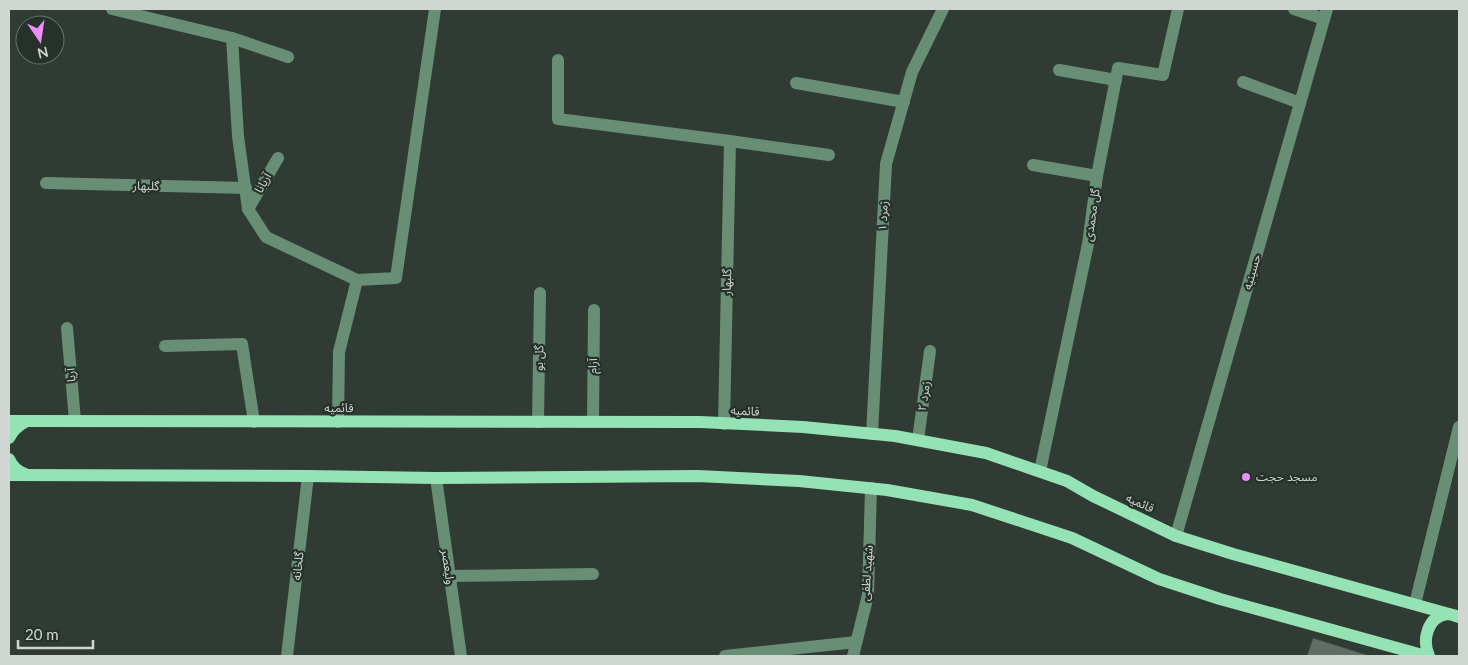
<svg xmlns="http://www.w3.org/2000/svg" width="1468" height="665" viewBox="0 0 1468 665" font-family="Lato,'Noto Sans Arabic',sans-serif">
<rect width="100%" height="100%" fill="#2f3b33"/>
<path fill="#616e65" stroke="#444d47" d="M1313 638 1370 656H1307Z"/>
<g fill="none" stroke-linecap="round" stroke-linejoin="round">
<g stroke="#698e76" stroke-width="12">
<path d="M112 9 232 38 288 57"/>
<path d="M1294 9 1324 19"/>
<path d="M232 38 238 136 248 209 266 237 357 280 339 352 338 422"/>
<path d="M558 60V119L730 141 829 155"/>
<path d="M1059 70 1116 80"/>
<path d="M1243 82 1300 103"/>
<path d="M796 83 904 102"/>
<path d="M1033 165 1097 176"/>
<path d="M46 183 246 188"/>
<path d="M248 209 278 158"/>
<path d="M357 280 396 278 435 9"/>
<path d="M67 328 75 421"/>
<path d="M165 346 242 344 254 422"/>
<path d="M538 422 540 293"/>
<path d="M593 422 594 310"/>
<path d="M724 424 730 141"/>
<path d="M872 434 886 164 912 72 943 9"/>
<path d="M918 440 930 351"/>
<path d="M1040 471 1088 244 1097 176 1118 68 1163 75 1178 9"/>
<path d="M436 478 461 656"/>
<path d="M1176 536 1327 9"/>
<path d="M449 576 593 574"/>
<path d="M1415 604 1459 427"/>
<path d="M287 656 308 476"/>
<path d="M725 656 856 642"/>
<path d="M853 656 868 595 871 488"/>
</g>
<g stroke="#95e3b4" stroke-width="12">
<path d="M9 421 700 422 803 427 895 436 986 453 1067 481 1093 496 1176 536 1233 554 1449 614"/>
<path d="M9 438C13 430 19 425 27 421"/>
<path d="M9 459C13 468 18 471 27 475"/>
<path d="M9 475 308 476 436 478 698 476 799 481 887 490 972 505 1072 538 1159 579 1220 599 1426 656"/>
<path d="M1429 656C1422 640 1427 617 1447 614 1451 614 1456 616 1459 617"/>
</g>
</g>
<circle fill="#ed8cfa" stroke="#253129" stroke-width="2" cx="1246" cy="477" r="5"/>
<g text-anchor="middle" stroke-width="4.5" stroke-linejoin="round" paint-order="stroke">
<g font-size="12" fill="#d0d7d2" stroke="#253129">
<text transform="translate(263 183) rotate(-60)" y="4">آریانا</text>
<text transform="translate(146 186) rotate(1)" y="4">گلبهار</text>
<text transform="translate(1092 215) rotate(-82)" y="4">گل محمدی</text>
<text transform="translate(883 216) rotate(-87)" y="4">زمرد ۱</text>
<text transform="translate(1252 272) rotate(-74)" y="4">حسینیه</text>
<text transform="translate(727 282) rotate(-89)" y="4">گلبهار</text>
<text transform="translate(539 358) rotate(-89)" y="4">گل بو</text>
<text transform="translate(593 366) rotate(-90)" y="4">آرام</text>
<text transform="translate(71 375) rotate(-94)" y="4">آریا</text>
<text transform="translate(924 396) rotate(-82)" y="4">زمرد ۲</text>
<text x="339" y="412">قائمیه</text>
<text transform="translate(745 411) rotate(3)" y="4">قائمیه</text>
<text transform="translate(1140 503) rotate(25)" y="4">قائمیه</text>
<text transform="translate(298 566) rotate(-84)" y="4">گلخانه</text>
<text transform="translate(448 567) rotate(82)" y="4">ولیعصر</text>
<text transform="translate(867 573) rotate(-86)" y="4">شهید لطفی</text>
</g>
<g font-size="12" fill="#d0d7d2" stroke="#253129" text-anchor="start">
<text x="1256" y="481">مسجد حجت</text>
</g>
</g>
<rect width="1468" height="665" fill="none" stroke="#d0d7d2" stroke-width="20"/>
<g transform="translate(40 40) rotate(167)"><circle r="24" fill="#253129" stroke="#69736d"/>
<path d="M0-4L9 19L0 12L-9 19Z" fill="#ed8cfa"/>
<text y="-8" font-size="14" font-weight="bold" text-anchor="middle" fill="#d0d7d2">N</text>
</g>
<path d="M18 640v8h75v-8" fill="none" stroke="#d0d7d2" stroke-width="2.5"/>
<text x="25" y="640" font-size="15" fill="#d0d7d2" stroke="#253129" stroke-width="4" paint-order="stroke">20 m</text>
</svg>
